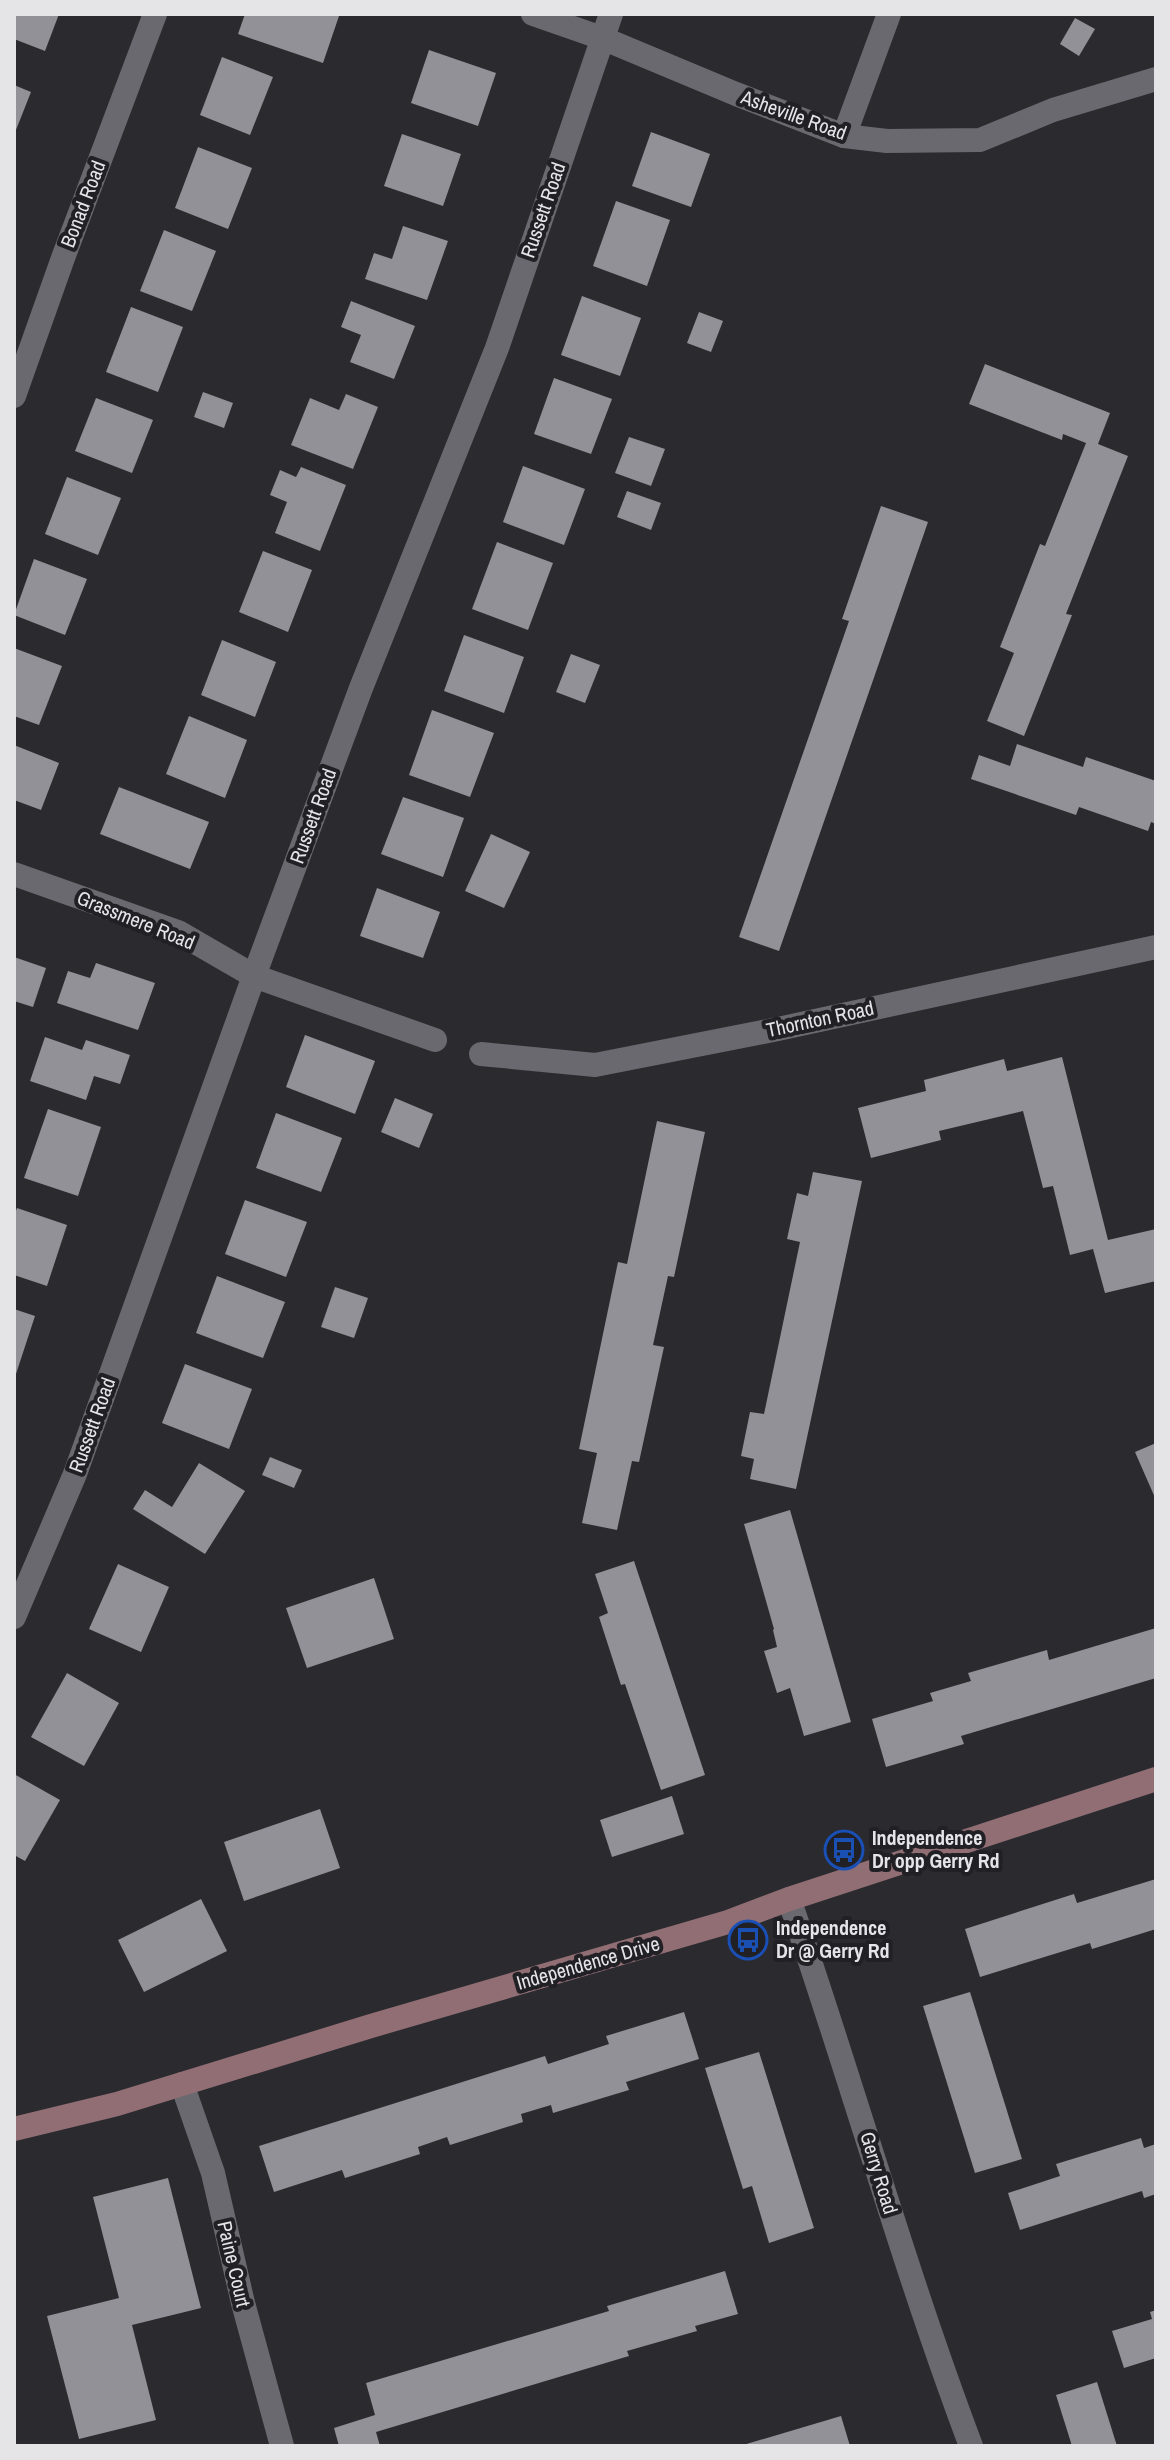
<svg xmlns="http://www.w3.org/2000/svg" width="1170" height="2460" viewBox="0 0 1170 2460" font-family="'Archivo Narrow',sans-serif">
<rect width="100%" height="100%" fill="#2a2a2f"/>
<g fill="#919197">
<path d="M14 14H59L45 51 14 39Z"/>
<path d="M245 14H332L339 16 323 63 238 34Z"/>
<path d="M1075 18 1095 29 1079 56 1060 44Z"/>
<path d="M429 50 496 73 478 126 411 103Z"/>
<path d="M222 57 273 77 250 135 200 115Z"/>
<path d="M14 85 31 92 14 135Z"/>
<path d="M651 132 710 154 691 207 632 186Z"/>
<path d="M402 134 461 154 443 206 384 186Z"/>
<path d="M198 147 252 168 228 229 175 208Z"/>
<path d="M616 201 670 220 647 286 593 266Z"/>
<path d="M403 226 448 241 427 300 365 279 374 253 392 259Z"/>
<path d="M164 230 216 251 192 311 140 291Z"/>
<path d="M582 296 641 318 620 376 561 355Z"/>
<path d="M351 301 415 326 394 379 350 362 361 335 341 327Z"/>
<path d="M131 307 183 327 158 392 106 372Z"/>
<path d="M699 312 723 321 711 352 687 343Z"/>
<path d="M985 364 1110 413 1098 444 1128 456 1066 614 1072 615 1024 736 987 721 1014 653 1000 647 1040 544 1045 546 1086 443 1063 434 1062 440 969 404Z"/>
<path d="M554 378 612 399 591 454 534 434Z"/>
<path d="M203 392 233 403 224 428 194 417Z"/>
<path d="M346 394 378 407 353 469 291 445 310 398 339 410Z"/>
<path d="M96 398 153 420 132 473 75 451Z"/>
<path d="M629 437 665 449 651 486 615 473Z"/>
<path d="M523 466 585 489 564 545 503 522Z"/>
<path d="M301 467 346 485 320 551 275 533 287 502 270 495 280 470 296 477Z"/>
<path d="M67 477 121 498 98 555 45 534Z"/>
<path d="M627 491 661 503 651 530 617 517Z"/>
<path d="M881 506 928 522 779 951 739 937 849 621 842 619Z"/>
<path d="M497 542 553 563 528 630 472 609Z"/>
<path d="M263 551 312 570 288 632 239 612Z"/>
<path d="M34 559 87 579 65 635 14 615Z"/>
<path d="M464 635 524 657 504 713 444 691Z"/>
<path d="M222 640 276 662 255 717 201 695Z"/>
<path d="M14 648 62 666 39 725 14 716Z"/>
<path d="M571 654 600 665 585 703 556 692Z"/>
<path d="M432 710 494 733 470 797 409 775Z"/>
<path d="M189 716 247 740 225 798 166 774Z"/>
<path d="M1017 744 1083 767 1086 757 1156 781V824L1151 822 1148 831 1079 807 1076 815 971 779 979 755 1010 766Z"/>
<path d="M14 745 59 763 41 810 14 800Z"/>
<path d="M119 787 209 822 190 869 100 834Z"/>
<path d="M403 797 464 818 443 877 381 854Z"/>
<path d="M491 834 530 852 504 908 465 891Z"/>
<path d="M377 888 440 912 423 958 360 936Z"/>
<path d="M14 957 46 968 33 1007 14 1001Z"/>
<path d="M96 963 155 983 138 1030 57 1003 68 971 90 978Z"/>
<path d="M305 1035 375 1061 355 1114 286 1087Z"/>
<path d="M45 1037 82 1050 86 1040 130 1055 120 1084 94 1076 86 1100 30 1081Z"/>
<path d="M1062 1057 1108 1240 1156 1229V1281L1105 1293 1093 1249 1070 1255 1053 1186 1043 1188 1023 1111 939 1131 941 1140 871 1158 858 1108 926 1091 924 1080 1004 1059 1007 1071Z"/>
<path d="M395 1098 433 1114 419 1148 381 1132Z"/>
<path d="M48 1109 101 1127 78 1196 24 1178Z"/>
<path d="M276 1113 342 1138 321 1192 256 1168Z"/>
<path d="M657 1121 705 1132 674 1277 668 1276 653 1345 664 1347 639 1462 632 1461 617 1530 582 1523 597 1453 579 1449 618 1262 627 1264Z"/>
<path d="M813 1172 862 1181 796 1489 750 1479 754 1459 741 1456 750 1412 764 1414 800 1242 787 1239 797 1193 808 1196Z"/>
<path d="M245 1200 307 1222 286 1277 225 1254Z"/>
<path d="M17 1208 67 1225 47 1286 14 1275V1216Z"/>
<path d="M217 1276 285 1302 263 1358 196 1333Z"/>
<path d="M335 1287 368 1298 354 1338 321 1327Z"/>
<path d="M14 1309 35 1316 15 1377H14Z"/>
<path d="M185 1364 252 1389 229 1449 162 1423Z"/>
<path d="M1156 1443V1500L1135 1452Z"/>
<path d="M270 1457 302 1470 294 1488 262 1475Z"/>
<path d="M199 1463 245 1491 205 1554 133 1509 145 1490 172 1507Z"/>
<path d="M790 1510 851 1722 804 1736 790 1688 777 1693 764 1651 777 1647 773 1630 774 1629 744 1524Z"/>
<path d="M634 1561 705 1775 661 1790 625 1684 621 1685 599 1617 608 1613 595 1574Z"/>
<path d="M118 1564 169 1587 141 1652 89 1629Z"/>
<path d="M374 1578 394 1639 307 1668 286 1608Z"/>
<path d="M1156 1628V1678L961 1736 964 1744 886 1767 872 1719 933 1701 930 1693 971 1681 968 1673 1047 1650 1049 1660Z"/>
<path d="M67 1673 119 1703 84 1766 31 1737Z"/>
<path d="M14 1774 60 1800 25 1861 14 1855Z"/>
<path d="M672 1796 684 1834 612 1857 600 1820Z"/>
<path d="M320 1809 340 1868 244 1901 224 1842Z"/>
<path d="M1156 1879V1929L1092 1949 1090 1943 980 1977 965 1929 1074 1894 1077 1903Z"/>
<path d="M201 1899 227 1951 144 1992 118 1940Z"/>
<path d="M970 1992 1022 2159 975 2173 923 2006Z"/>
<path d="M684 2012 699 2059 626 2082 629 2090 553 2113 551 2105 521 2114 523 2122 450 2145 447 2137 418 2147 420 2154 345 2178 342 2170 274 2192 259 2146 545 2056 548 2064 609 2044 606 2036Z"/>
<path d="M759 2052 814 2228 769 2243 752 2186 743 2189 705 2068Z"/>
<path d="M1141 2138 1144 2148 1156 2144V2194L1144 2198 1142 2191 1020 2230 1008 2193 1060 2176 1056 2164Z"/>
<path d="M168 2178 201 2308 132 2325 156 2420 79 2439 47 2316 119 2298 93 2197Z"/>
<path d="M725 2271 738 2314 695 2326 697 2331 627 2351 629 2356 376 2432 380 2446H339L334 2428 375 2415 366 2383 609 2311 607 2306Z"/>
<path d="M1156 2310V2358L1124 2368 1112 2331 1152 2319 1150 2312Z"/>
<path d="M1097 2382 1117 2446H1072L1056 2395Z"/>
<path d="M841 2416 850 2446H743V2445Z"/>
</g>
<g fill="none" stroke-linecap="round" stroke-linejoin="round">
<g stroke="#69696f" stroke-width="24">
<path d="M533 14 602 38 736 94 844 136 887 141 980 140 1053 110 1156 79"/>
<path d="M844 136 889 14"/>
<path d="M14 396 63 258 155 14"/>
<path d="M14 874 178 932 254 976 435 1040"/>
<path d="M481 1054 595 1065 778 1029 1156 947"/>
<path d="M14 1617 75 1474 254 976 361 688 497 348 611 14"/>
<path d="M789 1899C852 2081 903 2266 971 2446"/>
<path d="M182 2084 213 2173 243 2303 282 2446"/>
</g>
<path stroke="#906e74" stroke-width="24" d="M14 2129 117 2104 371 2026 728 1922 789 1899 1156 1779"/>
</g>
<defs>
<symbol id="bus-ring" viewBox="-11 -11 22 22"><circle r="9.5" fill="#202025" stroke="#1a4fb4" stroke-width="1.5"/><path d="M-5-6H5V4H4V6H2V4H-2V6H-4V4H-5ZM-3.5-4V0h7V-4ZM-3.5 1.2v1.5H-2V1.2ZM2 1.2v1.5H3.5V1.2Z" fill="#1a4fb4"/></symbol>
</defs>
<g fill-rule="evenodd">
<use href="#bus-ring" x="822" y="1828" width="44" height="44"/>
<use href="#bus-ring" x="726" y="1918" width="44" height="44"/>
</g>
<g text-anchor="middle" stroke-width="8" stroke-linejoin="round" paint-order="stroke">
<g font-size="20" fill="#e5e5e8" stroke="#202025">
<text transform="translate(794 115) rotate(20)" y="7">Asheville Road</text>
<text transform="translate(83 204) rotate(-69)" y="7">Bonad Road</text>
<text transform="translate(543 210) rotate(-71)" y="7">Russett Road</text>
<text transform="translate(313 816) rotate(-70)" y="7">Russett Road</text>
<text transform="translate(136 920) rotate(22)" y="7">Grassmere Road</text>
<text transform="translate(820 1019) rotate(-12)" y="7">Thornton Road</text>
<text transform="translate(92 1425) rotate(-70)" y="7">Russett Road</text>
<text transform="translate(588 1963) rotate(-16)" y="7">Independence Drive</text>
<text transform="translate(879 2173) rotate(73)" y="7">Gerry Road</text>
<text transform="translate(234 2264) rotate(77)" y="7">Paine Court</text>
</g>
<g font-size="20" font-weight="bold" fill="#e5e5e8" stroke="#202025" text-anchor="start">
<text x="872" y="1845">Independence<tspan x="872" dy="23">Dr opp Gerry Rd</tspan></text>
<text x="776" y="1935">Independence<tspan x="776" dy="23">Dr @ Gerry Rd</tspan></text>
</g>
</g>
<rect width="1170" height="2460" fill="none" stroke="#e5e5e8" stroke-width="32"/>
</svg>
